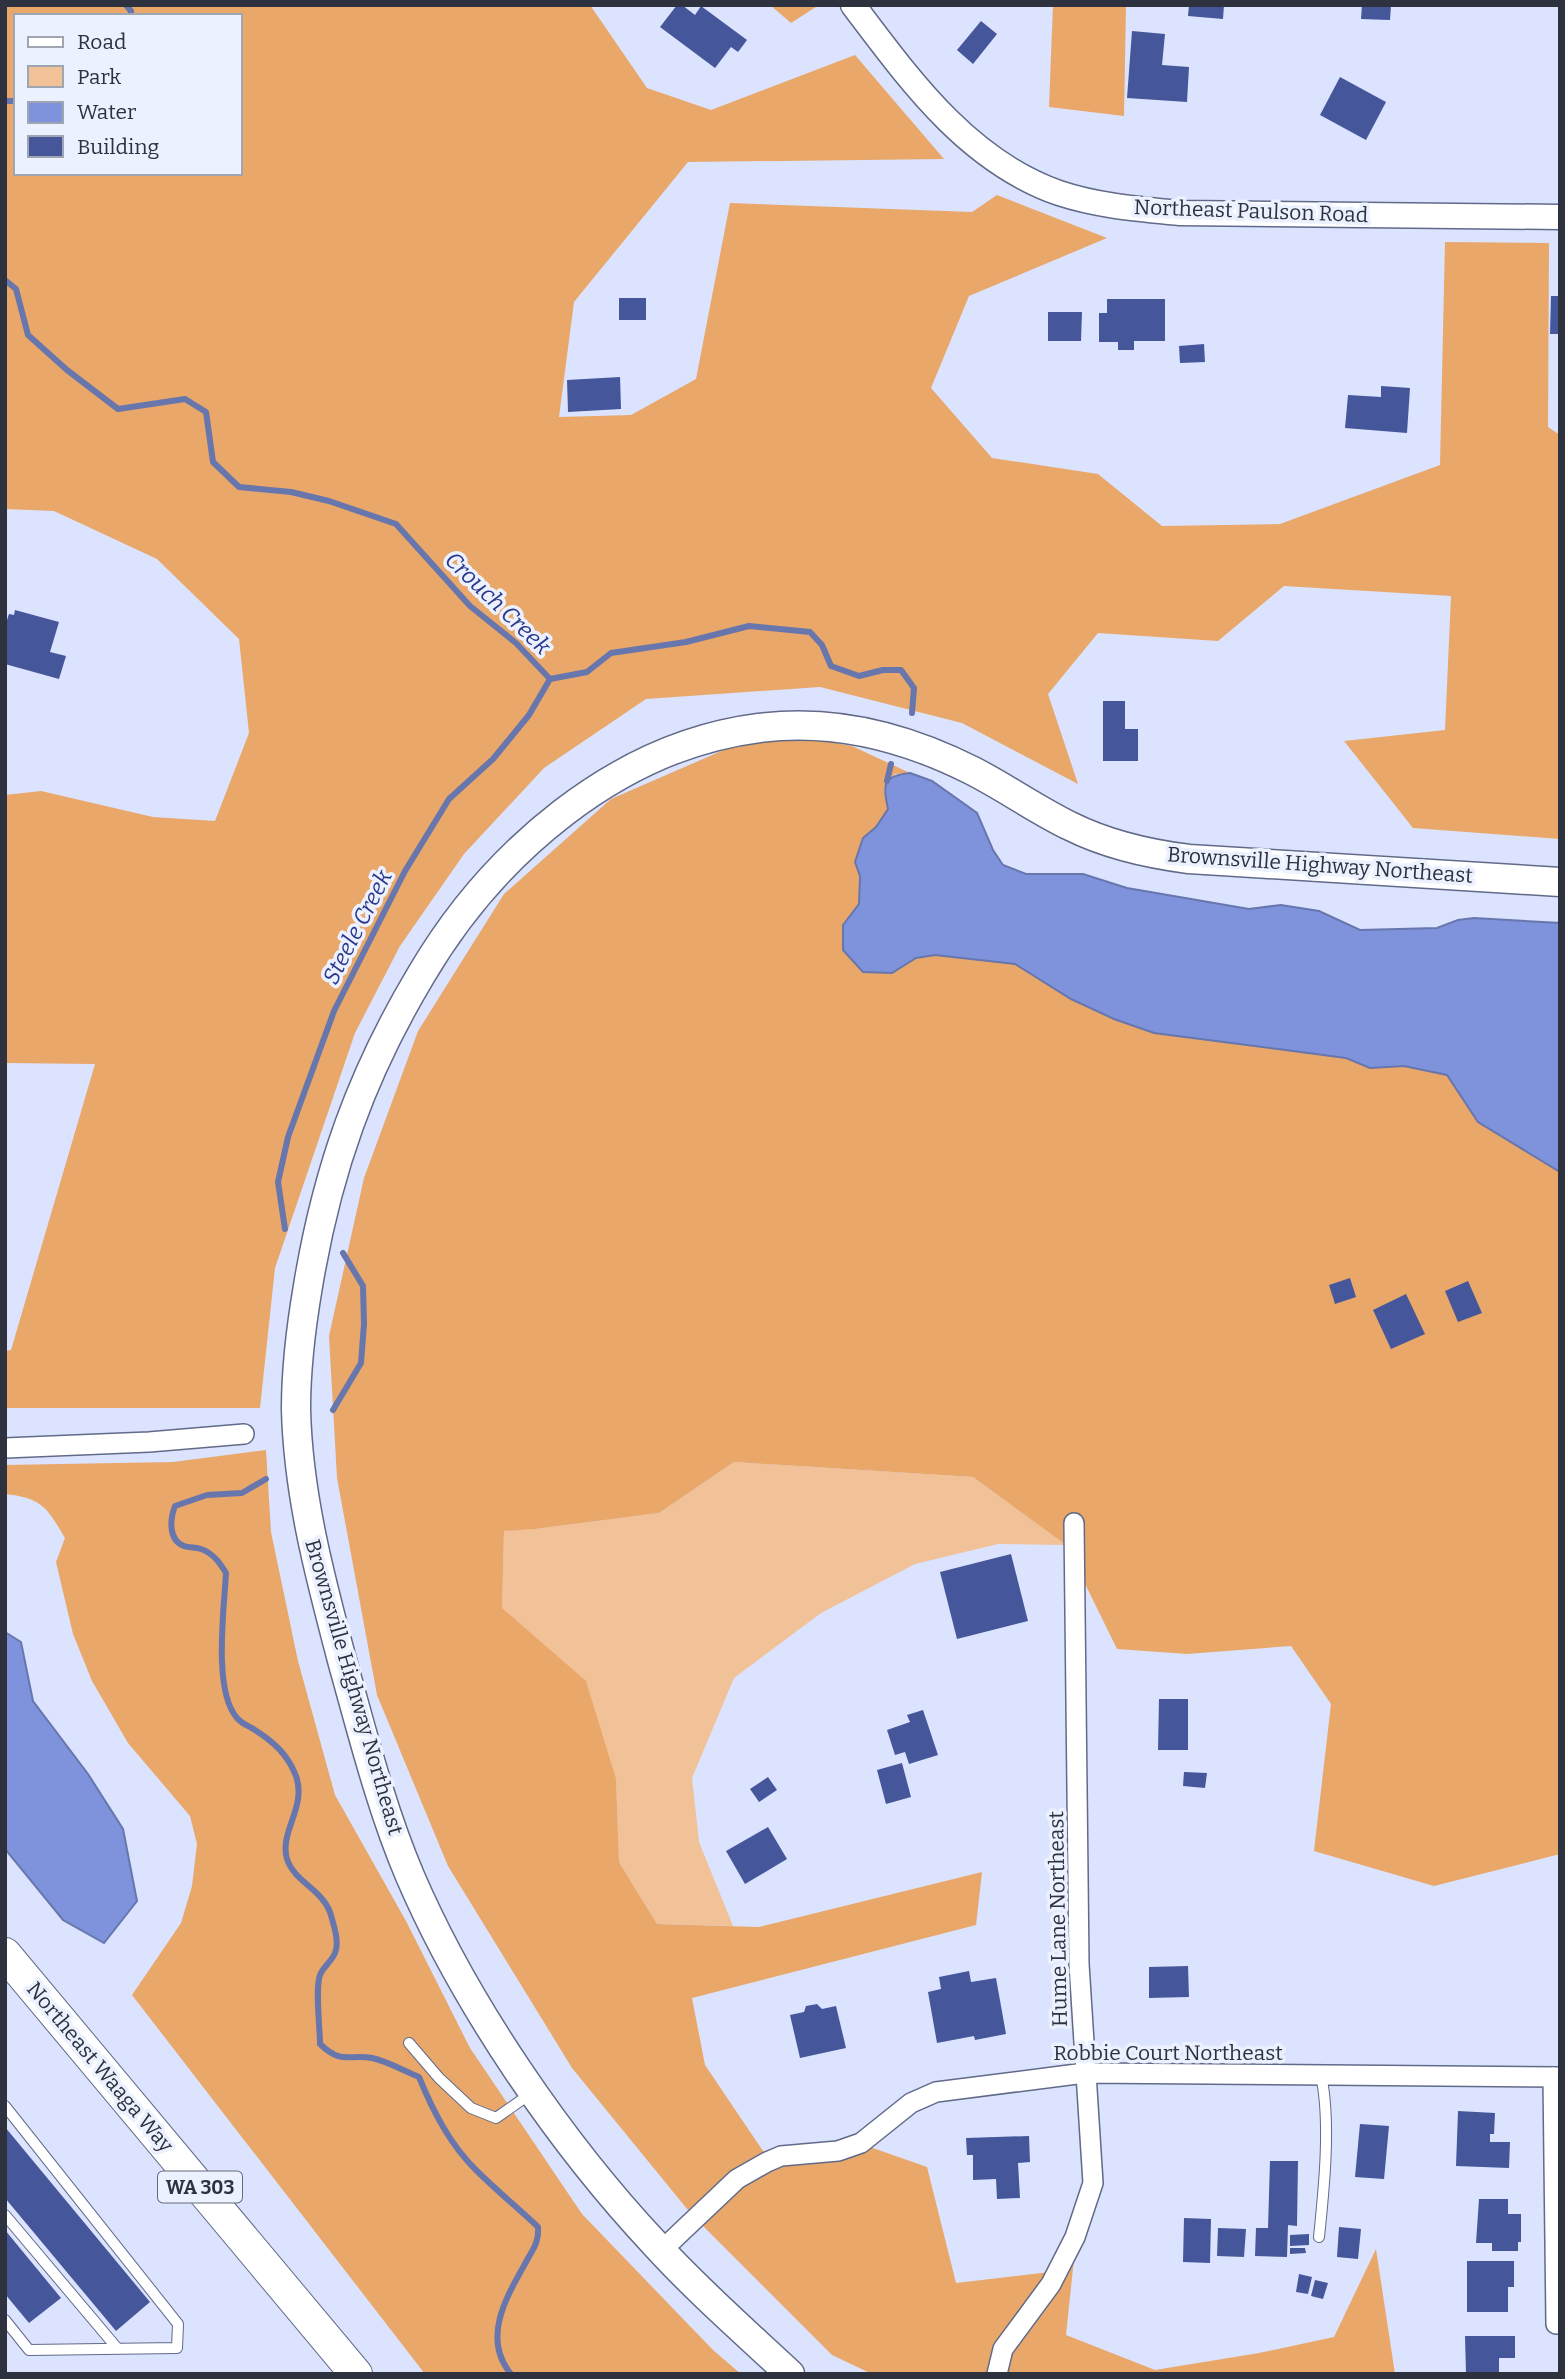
<svg xmlns="http://www.w3.org/2000/svg" width="1565" height="2379" viewBox="0 0 1565 2379" font-family="Bitter,serif">
<rect width="100%" height="100%" fill="#dbe3fe"/>
<path fill="#f1c198" d="M734 1462 973 1477 1066 1545 998 1544 915 1564 821 1613 734 1678 692 1778 699 1842 733 1926 657 1924 619 1862 616 1779 502 1608 504 1530 535 1529 659 1513Z"/>
<g fill="#e9a76a" fill-rule="evenodd">
<path d="M5 5H590L647 88 711 110 855 55 944 159 688 162 574 302 559 417 631 415 696 379 730 203 972 212 997 195 1107 238 969 296 931 388 992 458 1098 474 1162 526 1280 524 1440 465 1445 242 1549 243 1548 427 1560 435V839L1413 828 1344 741 1445 730 1451 596 1284 586 1218 641 1098 633 1048 694 1078 784 962 723 820 687 646 699 544 768 464 854 400 946 355 1033 275 1268 260 1408H5V1351L11 1350 95 1064 5 1063V795L41 791 153 817 215 821 249 733 239 639 157 559 54 511 5 509ZM16 16H240V173H16Z"/>
<path d="M770 5H819L791 23Z"/>
<path d="M1053 5H1126L1124 116 1049 107Z"/>
<path d="M749 739H814L852 746 910 773 895 774 884 790 888 809 876 827 863 838 855 862 860 876 859 904 844 925 892 973 916 958 935 955 1015 964 1071 999 1346 1058 1370 1068 1404 1066 1448 1075 1478 1122 1560 1172V1854L1434 1886 1314 1851 1331 1704 1291 1646 1187 1654 1117 1649 1066 1545 973 1477 734 1462 659 1513 535 1529 504 1531 502 1608 586 1681 616 1779 619 1862 657 1924 759 1927 982 1872 976 1925 692 1998 705 2065 763 2151 870 2147 927 2167 956 2283 1050 2272 1077 2230 1066 2335 1155 2370 1259 2353 1334 2337 1376 2249 1395 2374H872L832 2355 692 2215 572 2068 448 1866 377 1695 337 1478 329 1336 364 1178 418 1031 504 894 611 799Z"/>
<path d="M266 1450 271 1532 298 1661 335 1795 406 1921 470 2048 582 2214 713 2350 741 2374H425L132 1995 181 1923 192 1886 197 1844 190 1816 128 1743 92 1681 73 1634 56 1562 65 1538C47 1508 43 1498 5 1494V1465L173 1462Z"/>
</g>
<g fill="#7f93dc" stroke="#6776ad" stroke-width="2">
<path d="M910 773 932 781 977 813 993 850 1003 865 1026 874H1083L1127 888 1249 909 1281 905 1319 911 1360 930 1437 928 1458 920 1474 918 1560 923V1172L1478 1122 1447 1075 1404 1066 1370 1068 1346 1058 1154 1033 1114 1019 1071 999 1015 964 935 955 916 958 892 973 863 972 843 950V925L859 904 860 876 855 862 863 838 876 827 888 809C883 784 882 776 910 773Z"/>
<path d="M5 1632 21 1642 33 1701 88 1774 123 1829 137 1901 104 1943 63 1920 5 1849Z"/>
</g>
<g fill="none" stroke-linecap="round" stroke-linejoin="round">
<g stroke="#6776ad" stroke-width="6">
<path d="M126 5 131 11V16"/>
<path d="M5 101H16"/>
<path d="M5 280 16 289 28 335 67 370 118 409 185 399 206 412 213 462 239 487 291 492 329 501 396 524 470 606 516 643 550 679"/>
<path d="M550 679 587 672 611 653 686 642 749 626 810 632 822 645 831 666 859 676 883 670H901L914 688 912 713"/>
<path d="M887 781 891 764"/>
<path d="M285 1229 278 1182 288 1137 334 1011 405 871 449 799 493 759 529 715 550 679"/>
<path d="M333 1410 361 1363 364 1324 363 1286 343 1253"/>
<path d="M266 1479 242 1493 207 1495 175 1506C170 1519 168 1540 184 1546 189 1548 196 1547 201 1549 213 1553 220 1563 226 1573 224 1609 213 1691 237 1718 242 1724 249 1726 255 1730 274 1742 288 1755 296 1776 307 1807 279 1832 287 1859 294 1881 322 1890 330 1912 333 1923 340 1942 335 1953 332 1961 323 1967 320 1975 315 1988 320 2029 320 2044 342 2065 348 2054 372 2058 387 2061 404 2071 419 2077 433 2111 450 2145 477 2171 496 2190 518 2208 538 2227 539 2243 533 2249 526 2262 507 2296 481 2338 511 2374"/>
</g>
</g>
<g fill="#46569a">
<path d="M677 5H682L695 15 701 6 747 40 738 52 731 47 715 68 660 27Z"/>
<path d="M1189 5H1224L1223 19 1188 16Z"/>
<path d="M1362 5H1391L1390 20 1361 19Z"/>
<path d="M981 21 997 34 973 64 957 50Z"/>
<path d="M1132 31 1165 34 1162 65 1189 67 1187 102 1127 98Z"/>
<path d="M1340 77 1386 102 1366 140 1320 115Z"/>
<path d="M1551 296H1560V334H1550Z"/>
<rect x="619" y="298" width="27" height="22"/>
<path d="M1107 299H1165V341H1134V350H1118V342H1099V313H1107Z"/>
<path d="M1048 312H1082L1081 341H1048Z"/>
<path d="M1204 344 1205 362 1180 363 1179 346Z"/>
<path d="M620 377 621 409 568 412 567 380Z"/>
<path d="M1381 386 1410 388 1407 433 1345 428 1348 395 1381 397Z"/>
<path d="M15 610 59 622 50 652 66 656 59 679 5 664V626L9 614 14 615Z"/>
<path d="M1103 701H1125V729H1138V761H1103Z"/>
<path d="M1350 1278 1356 1297 1335 1304 1329 1285Z"/>
<path d="M1468 1281 1482 1313 1458 1322 1445 1291Z"/>
<path d="M1406 1294 1425 1334 1391 1349 1373 1310Z"/>
<path d="M1011 1554 1028 1621 957 1639 940 1572Z"/>
<path d="M1159 1699H1188V1750H1158Z"/>
<path d="M923 1710 938 1755 909 1764 905 1752 895 1755 887 1730 910 1722 907 1715Z"/>
<path d="M902 1763 911 1797 886 1804 877 1770Z"/>
<path d="M1184 1772 1207 1773 1205 1788 1183 1786Z"/>
<path d="M768 1777 777 1790 759 1802 750 1789Z"/>
<path d="M768 1827 787 1859 745 1884 726 1851Z"/>
<path d="M1188 1966 1189 1997 1149 1998V1967Z"/>
<path d="M969 1971 971 1982 996 1978 1006 2034 975 2040 974 2036 937 2043 928 1992 941 1989 939 1977Z"/>
<path d="M817 2004 822 2009 836 2006 846 2048 800 2058 790 2015 804 2012 806 2006Z"/>
<path d="M1458 2111 1495 2113 1494 2134H1490V2142H1510L1509 2168 1456 2166Z"/>
<path d="M1360 2124 1389 2126 1384 2179 1355 2177Z"/>
<path d="M5 2127 150 2302 116 2331 5 2198Z"/>
<path d="M1029 2136 1030 2162 1018 2163 1020 2198 997 2199 996 2179 973 2180V2155H967L966 2138Z"/>
<path d="M1270 2161H1298L1297 2226 1288 2225 1287 2257 1255 2256 1256 2228H1268Z"/>
<path d="M1479 2199H1508V2214H1521V2242H1518V2251H1492V2243H1476Z"/>
<path d="M1184 2218 1211 2219 1210 2263 1183 2262Z"/>
<path d="M1339 2227 1361 2229 1358 2259 1337 2257Z"/>
<path d="M1218 2228 1246 2229 1244 2257 1217 2256Z"/>
<path d="M5 2230 61 2298 29 2323 5 2294Z"/>
<path d="M1309 2234V2245L1290 2246V2235Z"/>
<path d="M1290 2248H1305L1306 2253 1290 2254Z"/>
<path d="M1467 2261H1514V2287H1508V2312H1467Z"/>
<path d="M1299 2274 1312 2277 1308 2294 1296 2292Z"/>
<path d="M1315 2280 1328 2283 1323 2299 1311 2296Z"/>
<path d="M1465 2336H1515V2358H1499V2374H1466Z"/>
</g>
<g fill="none" stroke-linecap="round" stroke-linejoin="round">
<defs>
<g id="service">
<path d="M409 2043 439 2078 471 2108 496 2118 530 2094"/>
<path d="M5 2106 178 2324 177 2348 29 2350 5 2320"/>
<path d="M5 2215 117 2348"/>
<path d="M1319 2237C1324 2189 1331 2122 1321 2075"/>
</g>
<g id="minor">
<path d="M5 1448 149 1442 244 1434"/>
<path d="M1553 2077 1556 2324"/>
<path d="M661 2251 737 2179 767 2162 781 2156 838 2151 861 2143 911 2103 936 2092 1085 2073 1560 2077"/>
<path d="M997 2374 1003 2349 1051 2284 1075 2237 1093 2183 1079 1964 1074 1523"/>
</g>
<path id="tertiary" d="M853 5C909 79 967 161 1059 193 1098 206 1139 209 1180 213L1560 217"/>
<path id="secondary" d="M790 2374C745 2332 698 2291 656 2245 561 2144 465 2004 410 1876 381 1808 363 1735 343 1664 321 1581 298 1496 296 1409 296 1368 301 1327 308 1286 327 1171 361 1075 421 975 492 854 616 746 759 728 835 718 906 737 973 771 1006 788 1037 810 1070 826 1106 844 1149 854 1189 859L1560 882"/>
<path id="trunk" d="M5 1954 356 2374"/>
</defs>
<use href="#service" stroke="#616a88" stroke-width="12"/>
<use href="#minor" stroke="#616a88" stroke-width="22"/>
<use href="#tertiary" stroke="#616a88" stroke-width="27"/>
<use href="#secondary" stroke="#616a88" stroke-width="31"/>
<use href="#trunk" stroke="#616a88" stroke-width="34"/>
<use href="#service" stroke="#fff" stroke-width="10"/>
<use href="#minor" stroke="#fff" stroke-width="19"/>
<use href="#tertiary" stroke="#fff" stroke-width="24"/>
<use href="#secondary" stroke="#fff" stroke-width="28"/>
<use href="#trunk" stroke="#fff" stroke-width="32"/>
</g>
<g text-anchor="middle" stroke-width="7" stroke-linejoin="round" paint-order="stroke">
<rect fill="#ecf1ff" stroke="#676b79" stroke-width="2" x="158" y="2171.5" width="84" height="31" rx="5"/>
<g font-size="19" font-weight="bold" fill="#2e323f">
<text x="200" y="2194">WA 303</text>
</g>
<g font-size="21" fill="#2e323f" stroke="#ecf1ff">
<text transform="translate(1251 211) rotate(2)" y="7">Northeast Paulson Road</text>
<text transform="translate(1320 865) rotate(4)" y="7">Brownsville Highway Northeast</text>
<text transform="translate(354 1687) rotate(74)" y="7">Brownsville Highway Northeast</text>
<text transform="translate(1058 1919) rotate(-91)" y="7">Hume Lane Northeast</text>
<text x="1168" y="2060">Robbie Court Northeast</text>
<text transform="translate(100 2067) rotate(50)" y="7">Northeast Waaga Way</text>
</g>
<g font-size="23" font-style="italic" fill="#2a368b" stroke="#ecf1ff">
<text transform="translate(498 603) rotate(44)" y="8">Crouch Creek</text>
<text transform="translate(357 927) rotate(-63)" y="8">Steele Creek</text>
</g>
</g>
<rect width="1565" height="2379" fill="none" stroke="#2e323f" stroke-width="14"/>
<rect x="14" y="14" width="228" height="161" fill="#ecf1ff" stroke="#a0a5b2" stroke-width="2"/>
<rect x="28" y="37" width="35" height="10" fill="#ffffff" stroke="#a0a5b2" stroke-width="2"/>
<text x="77" y="49" font-size="21" fill="#2e323f">Road</text>
<rect x="28" y="66" width="35" height="21" fill="#f1c198" stroke="#a0a5b2" stroke-width="2"/>
<text x="77" y="84" font-size="21" fill="#2e323f">Park</text>
<rect x="28" y="102" width="35" height="21" fill="#7f93dc" stroke="#a0a5b2" stroke-width="2"/>
<text x="77" y="119" font-size="21" fill="#2e323f">Water</text>
<rect x="28" y="136" width="35" height="21" fill="#46569a" stroke="#a0a5b2" stroke-width="2"/>
<text x="77" y="154" font-size="21" fill="#2e323f">Building</text>
</svg>
